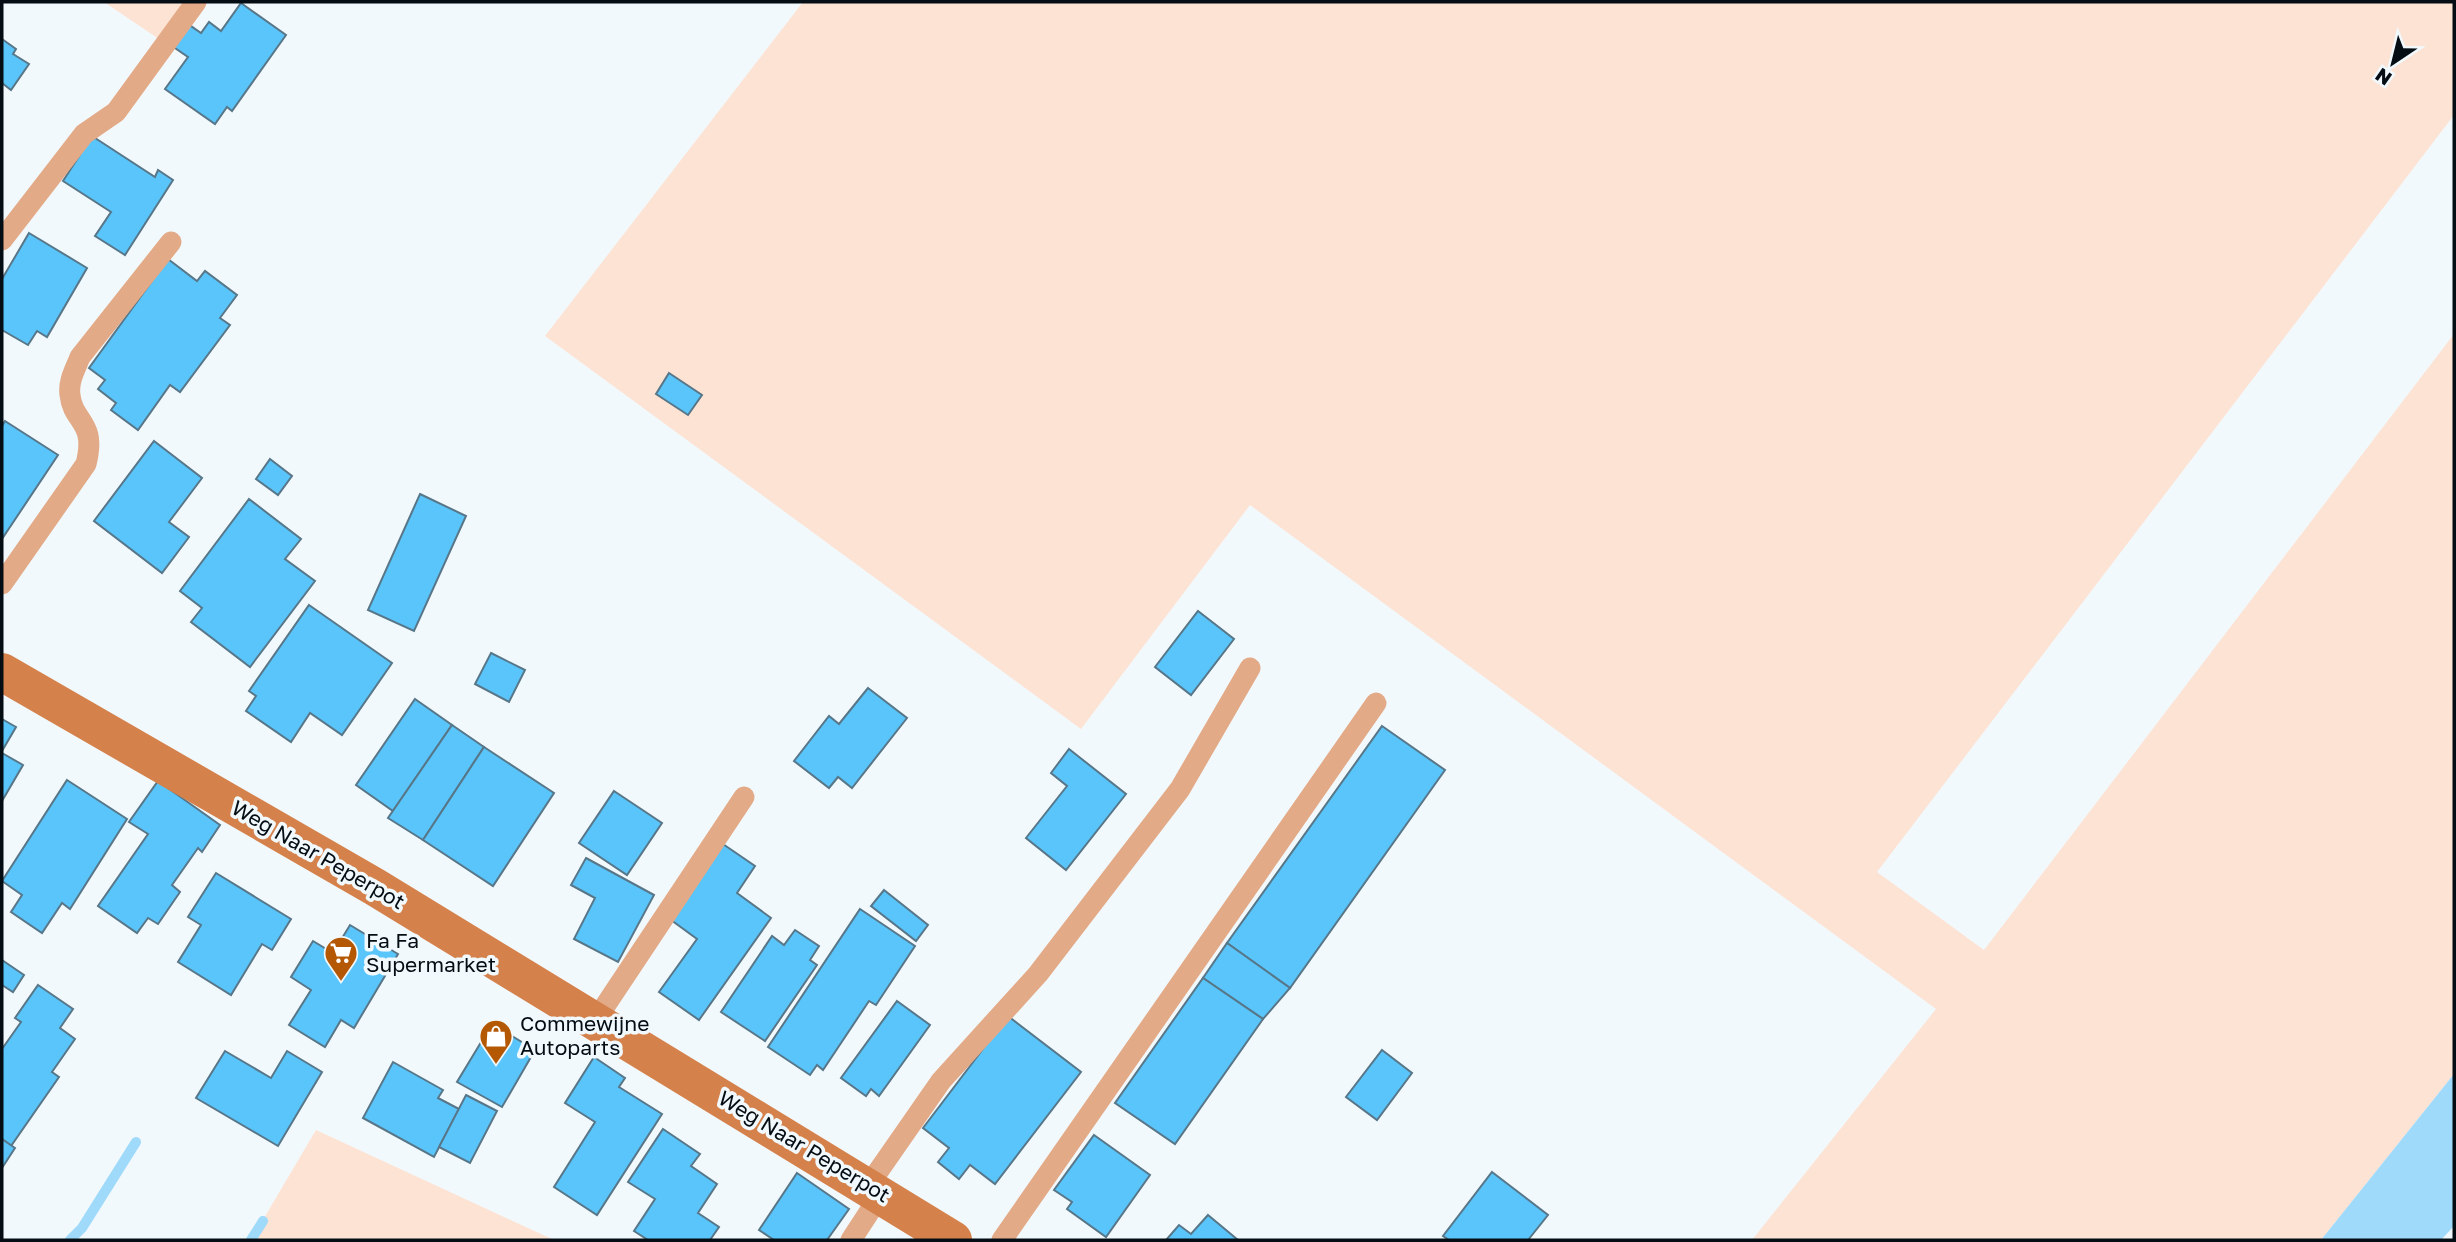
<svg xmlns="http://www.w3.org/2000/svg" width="2456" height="1242" viewBox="0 0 2456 1242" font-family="'Golos Text',sans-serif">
<rect width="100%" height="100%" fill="#f2f9fd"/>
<g fill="#fde3d4">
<path d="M104 2H187L159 39Z"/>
<path d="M803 2H2454V115L1877 872 1984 950 2454 334V1074L2321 1240H1752L1936 1009 1250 505 1081 729 545 336Z"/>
<path d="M316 1130 554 1240H251Z"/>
</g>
<path fill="#a0dafb" d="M2454 1074V1226L2441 1240H2321Z"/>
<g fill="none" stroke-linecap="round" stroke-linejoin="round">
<g stroke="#a0dafb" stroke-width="10">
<path d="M70 1240 82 1228 136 1142"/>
<path d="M251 1240 263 1221"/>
</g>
</g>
<g fill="#5ac5fb" stroke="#577789" stroke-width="2">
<path d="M241 3 286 35 232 111 227 107 215 124 165 89 188 57 172 46 188 24 201 33 209 22 221 31Z"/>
<path d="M2 39 16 49 13 54 29 64 11 90 2 83Z"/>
<path d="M92 136 155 177 158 170 173 180 125 255 95 236 111 212 63 181Z"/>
<path d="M29 233 87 268 47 337 37 331 28 345 2 330V279Z"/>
<path d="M168 259 197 281 205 271 237 295 220 318 230 325 180 392 170 385 138 430 111 410 116 403 98 389 105 380 89 368Z"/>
<path d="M669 373 702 395 688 415 656 394Z"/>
<path d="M5 421 58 455 2 539V426Z"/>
<path d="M154 441 202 478 169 522 189 537 162 573 94 521Z"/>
<path d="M270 459 292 476 278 495 256 479Z"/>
<path d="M420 494 466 516 414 631 368 610Z"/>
<path d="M249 499 301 539 285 559 315 581 250 667 191 622 202 608 180 591Z"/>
<path d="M309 605 392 663 342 735 310 713 291 742 246 711 256 696 249 691Z"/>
<path d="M1198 611 1234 639 1191 695 1155 667Z"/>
<path d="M491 653 525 670 509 702 475 684Z"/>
<path d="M868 688 907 718 852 788 838 777 829 788 794 761 829 716 839 724Z"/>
<path d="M415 699 452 725 393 811 356 785Z"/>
<path d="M2 719 16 727 2 751Z"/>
<path d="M452 725 484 747 423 840 388 818Z"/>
<path d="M1382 726 1445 770 1290 988 1227 943Z"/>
<path d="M484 747 554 793 493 886 423 840Z"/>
<path d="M1069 749 1126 794 1066 870 1026 838 1067 786 1051 773Z"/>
<path d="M2 753 23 765 2 801Z"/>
<path d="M67 780 127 819 70 909 62 903 42 933 11 912 22 895 2 881Z"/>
<path d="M158 781 220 825 202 852 198 848 172 885 180 892 158 924 148 918 137 933 98 906 148 834 129 822Z"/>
<path d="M614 791 662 823 627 875 579 843Z"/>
<path d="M720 842 755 866 737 893 771 918 699 1020 659 992 697 939 667 917Z"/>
<path d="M586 858 654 895 618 962 574 939 595 898 571 885Z"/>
<path d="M216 873 291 919 272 950 262 944 231 995 178 962 201 925 188 917Z"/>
<path d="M884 890 928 925 916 941 871 906Z"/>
<path d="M860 909 915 946 876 1005 869 1001 823 1070 817 1065 810 1075 768 1047Z"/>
<path d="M350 925 398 954 354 1028 341 1020 325 1047 289 1025 311 990 291 977 313 941 333 953Z"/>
<path d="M795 930 819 946 810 960 817 965 765 1041 721 1012 772 936 784 945Z"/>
<path d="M1227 943 1290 988 1263 1019 1203 978Z"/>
<path d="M2 960 24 975 13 992 2 985Z"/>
<path d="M1203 978 1263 1019 1175 1144 1115 1103Z"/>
<path d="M38 985 73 1009 60 1028 75 1039 52 1072 59 1077 11 1146 2 1139V1049L21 1022 15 1018Z"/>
<path d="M897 1001 930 1025 879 1096 871 1089 866 1096 841 1078Z"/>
<path d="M1008 1016 1081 1072 995 1184 970 1165 959 1179 938 1162 949 1148 923 1128Z"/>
<path d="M492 1024 535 1050 502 1107 457 1082Z"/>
<path d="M1382 1050 1412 1073 1377 1120 1346 1097Z"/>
<path d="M225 1051 271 1078 287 1051 322 1072 278 1146 196 1098Z"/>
<path d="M594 1057 625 1078 619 1087 662 1114 597 1215 554 1187 595 1122 565 1103Z"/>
<path d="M393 1062 443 1090 438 1098 459 1109 434 1157 363 1118Z"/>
<path d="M466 1095 497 1111 470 1163 439 1147Z"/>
<path d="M663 1129 700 1154 691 1166 717 1184 698 1213 719 1227 710 1240H648L634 1231 655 1199 628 1182Z"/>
<path d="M1094 1135 1150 1175 1106 1237 1067 1209 1072 1202 1054 1190Z"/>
<path d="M2 1139 15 1148 2 1168Z"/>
<path d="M1492 1172 1548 1215 1528 1240H1449L1443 1236Z"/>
<path d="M797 1173 849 1209 827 1240H774L759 1230Z"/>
<path d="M1208 1215 1238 1240H1166L1179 1225 1191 1234Z"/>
</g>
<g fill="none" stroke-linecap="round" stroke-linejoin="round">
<g stroke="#e3aa87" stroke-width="21">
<path d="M2 240 84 134 116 112 196 2"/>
<path d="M2 584 86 464C97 421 73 423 70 395 68 381 75 370 80 357L171 242"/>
<path d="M595 1021 744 797"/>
<path d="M868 1186 941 1081 1038 974 1180 789 1250 668"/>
<path d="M851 1240 881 1194"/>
<path d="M1002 1240 1376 703"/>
</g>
<path stroke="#d5814b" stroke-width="38" d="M2 672 375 887 953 1240"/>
</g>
<defs>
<symbol id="supermarket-pin" viewBox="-11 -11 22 30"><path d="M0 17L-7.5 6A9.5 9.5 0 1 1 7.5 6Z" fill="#b55804" stroke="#f2f9fd"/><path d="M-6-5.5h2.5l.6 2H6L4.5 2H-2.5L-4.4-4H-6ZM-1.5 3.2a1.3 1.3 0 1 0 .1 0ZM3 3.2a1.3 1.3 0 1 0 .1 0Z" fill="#fff"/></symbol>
<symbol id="shop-pin" viewBox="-11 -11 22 30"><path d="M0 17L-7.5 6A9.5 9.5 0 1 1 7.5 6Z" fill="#b55804" stroke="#f2f9fd"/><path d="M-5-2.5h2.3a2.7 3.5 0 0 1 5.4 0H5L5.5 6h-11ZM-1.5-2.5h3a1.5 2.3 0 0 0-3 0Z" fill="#fff"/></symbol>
</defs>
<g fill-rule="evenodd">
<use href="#supermarket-pin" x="322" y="934" width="38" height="52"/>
<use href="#shop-pin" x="477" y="1017" width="38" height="52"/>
</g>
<g text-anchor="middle" stroke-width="7" stroke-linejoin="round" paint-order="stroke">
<g font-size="21" fill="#030d13" stroke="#f2f9fd">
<text transform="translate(318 855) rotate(30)" y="7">Weg Naar Peperpot</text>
<text transform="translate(804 1147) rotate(31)" y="7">Weg Naar Peperpot</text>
</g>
<g font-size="21" fill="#030d13" stroke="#f2f9fd" text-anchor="start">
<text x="366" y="948">Fa Fa<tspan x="366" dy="24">Supermarket</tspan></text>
<text x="520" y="1031">Commewijne<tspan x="520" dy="24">Autoparts</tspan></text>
</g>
</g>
<rect width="2456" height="1242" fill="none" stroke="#030d13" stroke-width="7"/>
<g transform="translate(2393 63) rotate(215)" stroke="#f2f9fd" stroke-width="5" paint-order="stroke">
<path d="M0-5L12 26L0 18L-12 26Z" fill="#030d13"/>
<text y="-10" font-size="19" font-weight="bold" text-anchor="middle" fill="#030d13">N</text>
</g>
</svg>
